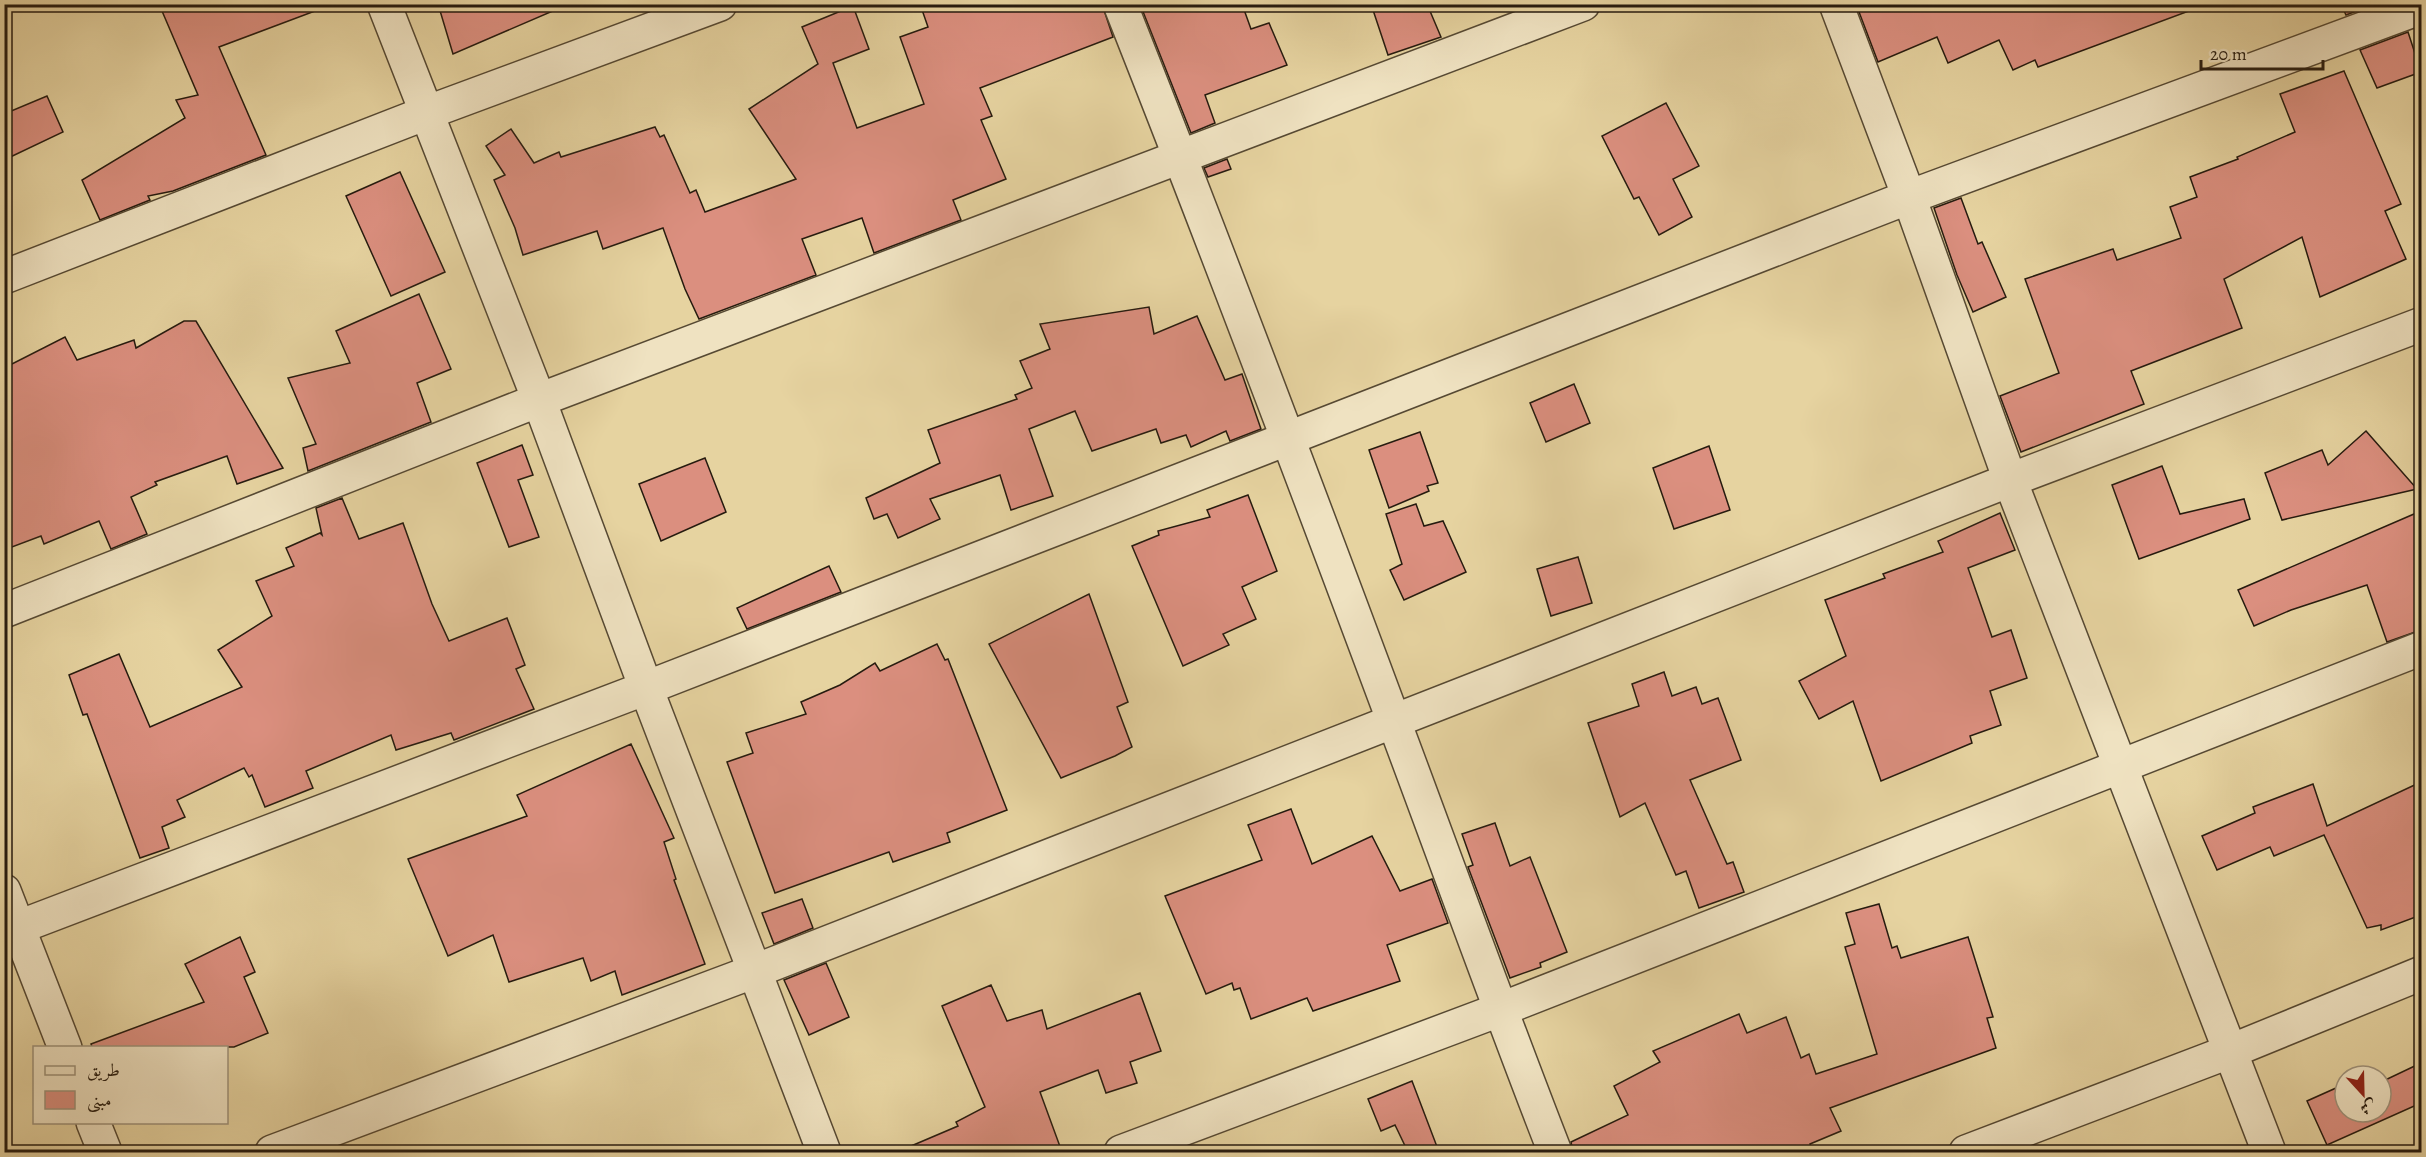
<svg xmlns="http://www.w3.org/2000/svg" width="2426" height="1157" viewBox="0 0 2426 1157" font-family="Alegreya,Amiri,serif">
<rect width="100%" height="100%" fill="#e6d3a0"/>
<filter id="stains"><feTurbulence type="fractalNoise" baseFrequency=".00333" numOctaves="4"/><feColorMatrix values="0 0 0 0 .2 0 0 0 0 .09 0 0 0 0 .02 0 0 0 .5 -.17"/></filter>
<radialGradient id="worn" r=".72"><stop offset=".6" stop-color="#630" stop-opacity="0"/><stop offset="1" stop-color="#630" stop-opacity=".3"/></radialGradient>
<g fill="#db8f7f" stroke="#261b0f" stroke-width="1.5">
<path d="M159 4H323V8L219 47 266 155 173 191 148 196 150 200 100 220 82 180 185 118 176 100 198 95Z"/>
<path d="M438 4H569L453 54Z"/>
<path d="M920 4H1102L1113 37 980 88 992 116 981 120 1006 179 953 200 961 220 874 253 862 218 802 239 816 275 699 319 685 289 663 228 603 249 597 231 523 255 515 228 494 180 505 175 486 146 511 129 534 163 559 152 561 157 655 127 660 137 664 135 690 193 696 190 705 212 796 179 749 109 818 64 802 27 853 6 869 49 833 63 857 128 924 104 900 37 928 27Z"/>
<path d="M1140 4H1242L1251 29 1269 23 1287 65 1205 95 1215 123 1191 133Z"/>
<path d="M1371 4H1427L1441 37 1388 55Z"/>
<path d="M1856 4H2197V8L2038 67 2035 60 2013 70 1999 40 1948 63 1937 37 1878 62Z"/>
<path d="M2341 4H2375L2346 15Z"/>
<path d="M2408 32 2421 72 2377 88 2360 50Z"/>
<path d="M2344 71 2401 204 2385 211 2406 259 2320 297 2302 237 2224 279 2242 328 2131 371 2144 404 2021 452 2000 396 2059 373 2025 279 2113 249 2117 260 2181 238 2170 207 2197 197 2190 177 2238 159 2237 157 2295 132 2280 94Z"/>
<path d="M47 96 63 132 4 160V114Z"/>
<path d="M1666 103 1699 166 1673 179 1692 217 1659 235 1639 197 1634 199 1602 136Z"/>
<path d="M1227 159 1231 169 1208 177 1204 168Z"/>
<path d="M400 172 445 272 391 296 346 196Z"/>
<path d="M1961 198 1978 244 1982 242 2006 297 1973 312 1957 275 1934 208Z"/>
<path d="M419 294 451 369 417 383 431 422 308 471 303 448 316 444 288 378 350 363 336 331Z"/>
<path d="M1149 307 1154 334 1197 316 1225 380 1242 374 1261 429 1230 441 1226 431 1191 447 1186 435 1161 443 1156 429 1092 451 1075 411 1029 429 1053 496 1011 510 1000 475 930 499 940 519 898 538 887 514 874 519 866 498 940 463 928 430 1017 399 1015 395 1032 388 1020 361 1050 349 1040 324Z"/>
<path d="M184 321H196L283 468 237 484 227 456 155 482 157 485 131 497 147 534 111 549 99 521 44 544 41 536 4 550V368L65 337 77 360 134 340 136 348Z"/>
<path d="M1574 384 1590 423 1546 442 1530 403Z"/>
<path d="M2366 431 2417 489 2282 520 2265 473 2322 450 2328 465Z"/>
<path d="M1420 432 1438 483 1427 486 1429 491 1389 508 1369 450Z"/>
<path d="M522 445 533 475 518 480 539 537 509 547 477 463Z"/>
<path d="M1709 446 1730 510 1674 529 1653 468Z"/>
<path d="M705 458 726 512 661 541 639 484Z"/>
<path d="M2162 466 2180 514 2244 499 2250 519 2139 559 2112 485Z"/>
<path d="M1248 495 1277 571 1242 587 1256 619 1223 634 1229 645 1183 666 1132 546 1159 535 1158 531 1210 517 1207 510Z"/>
<path d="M342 498 359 539 403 523 432 604 449 641 507 618 525 665 516 669 534 709 454 740 451 733 396 750 391 735 306 771 313 788 265 807 252 775 249 777 244 768 177 800 185 817 162 827 169 848 140 858 87 714 83 715 69 675 119 654 150 727 242 687 218 650 272 616 256 581 294 566 286 548 320 533 322 535 316 508Z"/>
<path d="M1416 504 1424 526 1443 521 1466 572 1404 600 1390 570 1402 564 1386 514Z"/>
<path d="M2421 511V630L2387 642 2367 585 2291 610 2254 626 2238 590Z"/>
<path d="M2000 513 2015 550 1968 568 1992 637 2011 630 2027 678 1990 691 2001 725 1970 736 1972 743 1881 781 1853 701 1819 719 1799 681 1846 656 1825 600 1885 578 1883 574 1943 552 1938 541Z"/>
<path d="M1578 557 1592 603 1551 616 1537 569Z"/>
<path d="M829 566 841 592 747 629 737 608Z"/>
<path d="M1089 594 1128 702 1117 707 1132 747 1115 756 1061 778 989 644Z"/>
<path d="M937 644 945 660 948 659 1007 810 947 833 950 842 893 862 889 852 775 893 727 762 753 753 746 733 806 714 801 702 840 685 875 663 880 671Z"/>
<path d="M1664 672 1672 696 1696 687 1702 704 1718 698 1741 760 1690 780 1727 864 1733 862 1744 892 1699 908 1686 871 1676 875 1645 803 1620 817 1588 723 1639 706 1632 684Z"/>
<path d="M631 744 674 838 664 842 676 879 674 880 705 964 622 995 615 971 591 981 583 958 509 982 493 935 448 956 408 859 527 816 517 795Z"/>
<path d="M2421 782V915L2381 930V925L2367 928 2324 835 2274 856 2270 847 2217 870 2202 836 2255 813 2253 807 2313 784 2327 826Z"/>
<path d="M1291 809 1312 864 1372 836 1400 891 1432 879 1448 923 1387 945 1400 981 1313 1011 1307 998 1251 1019 1240 988 1234 990 1232 983 1206 994 1165 896 1262 860 1248 825Z"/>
<path d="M1495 823 1510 866 1530 857 1567 952 1540 963 1541 967 1510 978 1468 867 1473 865 1462 834Z"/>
<path d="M802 899 813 928 774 944 762 913Z"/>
<path d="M1879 904 1892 948 1897 946 1901 958 1968 937 1993 1017 1987 1018 1996 1048 1830 1108 1841 1131 1810 1144 1813 1152H1573L1571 1142 1628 1115 1614 1086 1660 1062 1653 1051 1739 1014 1747 1033 1786 1017 1801 1058 1809 1054 1816 1074 1877 1054 1845 947 1855 944 1846 913Z"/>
<path d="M240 937 255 972 244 977 268 1033 234 1047H92L91 1044 204 1002 185 964Z"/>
<path d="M826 963 849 1017 809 1035 784 980Z"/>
<path d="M991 985 1007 1021 1042 1010 1047 1029 1140 993 1161 1051 1130 1062 1137 1083 1106 1093 1098 1070 1040 1092 1062 1152H897L958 1126 956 1122 985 1107 942 1006Z"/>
<path d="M2421 1063V1103L2327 1145 2307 1101 2345 1084V1112H2381V1082Z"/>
<path d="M1412 1081 1439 1152H1408L1395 1125 1381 1131 1368 1099Z"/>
</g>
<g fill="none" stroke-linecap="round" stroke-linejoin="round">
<defs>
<g id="street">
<path d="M384 4 539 400 646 688 824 1152"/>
<path d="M1120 4C1214 241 1304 480 1393 719 1447 863 1499 1009 1555 1152"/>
<path d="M1836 4 1909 197 2010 480 2269 1152"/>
<path d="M4 277 426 113 720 4"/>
<path d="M4 611 539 400 1583 4"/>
<path d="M4 891 65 1048"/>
<path d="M19 927 646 688 1909 197 2422 7"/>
<path d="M93 1122 105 1152"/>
<path d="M272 1152 755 971 2010 480 2422 324"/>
<path d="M1121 1152 1499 1010 2422 648"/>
<path d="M1966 1152 2231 1051 2422 973"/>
</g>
</defs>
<use href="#street" stroke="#564933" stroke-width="36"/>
<use href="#street" stroke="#efe2c1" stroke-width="33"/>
</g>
<rect width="2426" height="1157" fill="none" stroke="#e6d3a0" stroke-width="24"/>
<rect x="6" y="6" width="2414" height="1145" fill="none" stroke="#261b0f" stroke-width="3"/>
<rect x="12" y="12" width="2402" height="1133" fill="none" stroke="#261b0f" stroke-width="1.5"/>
<rect x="33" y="1046" width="195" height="78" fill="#efe2c1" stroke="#9f927a" stroke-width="1.5"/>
<rect x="45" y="1066" width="30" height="9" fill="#efe2c1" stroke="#9f927a" stroke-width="1.5"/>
<text x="87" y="1076" font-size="18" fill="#261b0f">طريق</text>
<rect x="45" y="1091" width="30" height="18" fill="#db8f7f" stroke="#9f927a" stroke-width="1.5"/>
<text x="87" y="1106" font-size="18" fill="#261b0f">مبنى</text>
<g transform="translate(2363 1094) rotate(158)"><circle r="28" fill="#efe2c1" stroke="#9f927a" stroke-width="1.5"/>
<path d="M0-4.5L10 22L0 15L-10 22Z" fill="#8f2418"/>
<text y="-9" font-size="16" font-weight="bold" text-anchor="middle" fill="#261b0f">ش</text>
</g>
<path d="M2201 60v9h122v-9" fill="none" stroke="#261b0f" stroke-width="3"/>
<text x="2210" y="60" font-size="18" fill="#261b0f" stroke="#efe2c1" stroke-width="4.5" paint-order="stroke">20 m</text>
<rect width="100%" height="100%" filter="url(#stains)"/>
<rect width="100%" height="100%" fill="url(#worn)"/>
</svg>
